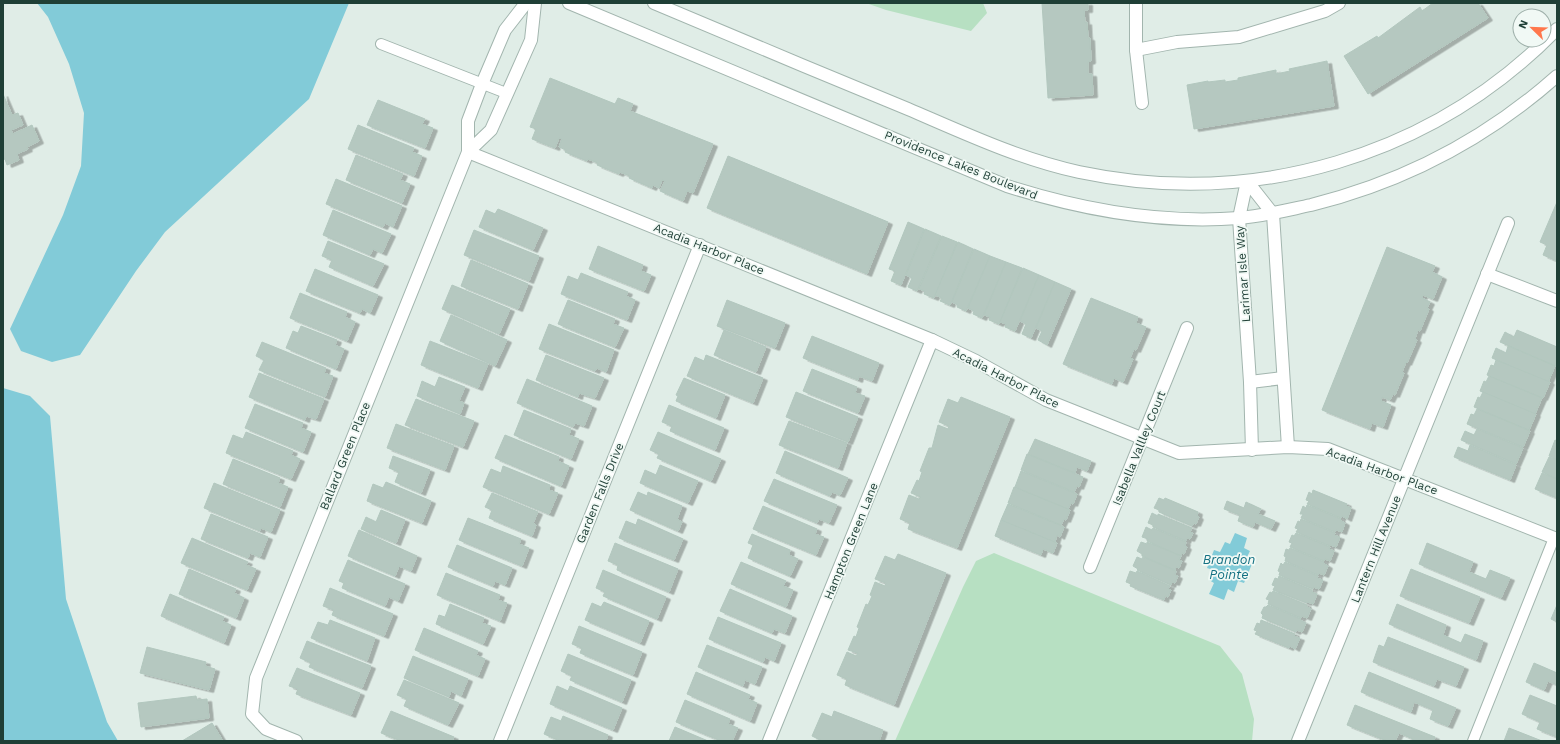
<svg xmlns="http://www.w3.org/2000/svg" width="1560" height="744" viewBox="0 0 1560 744" font-family="'Work Sans',sans-serif">
<defs>
<filter id="shadow"><feDropShadow dx="4.5" dy="2.5" stdDeviation="0" flood-color="#0004"/></filter>
</defs>
<rect width="100%" height="100%" fill="#e0ede7"/>
<g fill="#b7e0c2">
<path d="M866 3H983L987 13 971 31 886 10Z"/>
<path d="M994 553 1220 646 1242 674 1254 719 1252 741H895L963 587 976 561Z"/>
</g>
<g fill="#82cbd8">
<path d="M37 3H349L309 99 165 232 136 271 80 355 52 362 21 351 10 329 63 215 81 166 84 113 69 64 48 17Z"/>
<path d="M3 388 30 396 50 416 66 599 107 722 118 741H3Z"/>
<path d="M1235 533 1247 538 1244 548 1250 551 1245 561 1252 564 1244 583 1238 581 1234 592 1228 589 1224 600 1209 594 1214 583 1209 580 1213 570 1207 568 1214 550 1220 552 1225 542 1230 544Z"/>
</g>
<g fill="#b5c8c0" stroke="#b2c7be" filter="url(#shadow)">
<path d="M1042 3H1088V10H1084L1085 23 1087 22 1088 38H1090L1091 61 1088 62V74H1092L1093 95 1048 98Z"/>
<path d="M1478 3 1488 18 1368 94 1344 56 1377 36 1378 38 1420 7 1422 11 1433 3Z"/>
<path d="M1327 61 1334 106 1194 129 1187 85 1208 81V82L1225 80V82L1238 80V78L1276 70V74L1290 71 1289 69Z"/>
<path d="M550 78 615 104 618 98 633 104 630 111 713 144 693 193 687 191 683 201 660 191 665 181 662 180 659 188 653 185 652 188 629 178 630 176 620 172 619 174 597 165 598 163 588 159 587 161 565 152 566 150 559 147 562 139 559 138 555 148 532 139 536 129 530 127Z"/>
<path d="M3 94 12 115 18 113 23 125 11 130 13 134 32 125 39 141 27 147 28 149 17 154 19 160 7 165 5 159 3 160Z"/>
<path d="M378 100 425 119 422 124 433 128 425 148 367 125Z"/>
<path d="M358 125 414 148 412 152 422 156 414 176 348 149Z"/>
<path d="M356 155 403 174 400 180 410 184 402 203 346 180Z"/>
<path d="M728 156 888 222 867 274 707 208Z"/>
<path d="M336 179 402 206 393 227 385 223 383 227 326 204Z"/>
<path d="M1557 202V261L1543 255 1547 245 1540 242Z"/>
<path d="M498 209 543 228 533 250 479 227 486 210 495 214Z"/>
<path d="M333 210 391 234 382 253 373 249 370 255 323 235Z"/>
<path d="M908 222 924 229 901 285 891 281 895 271 889 269Z"/>
<path d="M925 229 941 236 917 291 908 287 912 278 906 275Z"/>
<path d="M474 230 539 256 529 281 464 255Z"/>
<path d="M942 236 957 242 934 298 924 294 925 291 919 289Z"/>
<path d="M328 241 384 264 373 286 329 267 332 260 322 256Z"/>
<path d="M958 242 973 249 950 305 940 301 942 298 935 295Z"/>
<path d="M598 246 643 265 641 271 651 275 644 291 589 269Z"/>
<path d="M1387 247 1435 266 1432 272 1442 277 1433 299 1423 295 1422 298 1430 302 1427 308 1429 309 1420 331 1418 330 1415 339 1417 340 1407 363 1406 362 1402 372 1404 373 1395 395 1393 394 1390 400 1382 397 1381 401 1391 405 1383 427 1372 423 1370 429 1322 410Z"/>
<path d="M974 249 990 256 966 311 957 307 958 305 952 302Z"/>
<path d="M990 256 1006 262 982 318 973 314 974 311 968 308Z"/>
<path d="M471 260 528 284 518 309 461 286Z"/>
<path d="M1006 262 1022 268 999 324 989 320 990 317 984 315Z"/>
<path d="M1023 268 1039 275 1015 331 1005 327 1006 324 1000 322Z"/>
<path d="M315 269 378 295 370 313 362 309 360 313 306 291Z"/>
<path d="M581 273 628 292 626 296 635 300 627 320 561 294 568 276 578 280Z"/>
<path d="M1039 275 1055 282 1031 338 1022 334 1026 324 1020 321Z"/>
<path d="M1055 282 1071 289 1047 345 1038 340 1042 331 1036 328Z"/>
<path d="M452 285 510 309 499 334 442 309Z"/>
<path d="M300 293 347 312 345 317 355 322 347 341 290 318Z"/>
<path d="M1091 298 1138 317 1136 323 1146 327 1136 350 1134 349 1130 358 1133 359 1123 382 1114 378 1112 384 1063 364Z"/>
<path d="M568 300 615 319 613 324 624 328 615 347 558 324Z"/>
<path d="M727 300 785 323 775 348 717 326Z"/>
<path d="M451 315 507 340 495 366 440 341Z"/>
<path d="M549 324 614 350 606 372 597 368 595 371 539 349Z"/>
<path d="M301 326 337 340 335 345 344 349 336 369 286 348 293 331 298 333Z"/>
<path d="M724 330 766 347 756 372 714 355Z"/>
<path d="M1517 330 1557 347 1556 366 1500 342 1505 332 1514 337Z"/>
<path d="M812 336 879 363 872 381 859 376 858 380 803 358Z"/>
<path d="M430 341 488 364 478 388 421 365Z"/>
<path d="M262 342 326 368 324 373 333 376 325 397 259 370 264 360 256 356Z"/>
<path d="M1508 346 1555 366 1548 382 1492 358 1496 348 1506 353Z"/>
<path d="M546 355 604 378 595 398 579 393 578 397 536 380Z"/>
<path d="M706 355 763 378 753 403 687 376 695 357 704 361Z"/>
<path d="M1496 360 1550 382 1543 398 1487 375 1491 365 1494 366Z"/>
<path d="M812 369 857 387 855 393 865 396 858 413 803 391Z"/>
<path d="M259 373 324 399 316 419 306 416 305 420 249 397Z"/>
<path d="M1489 376 1542 398 1535 414 1480 391 1484 381 1486 382Z"/>
<path d="M439 377 465 387 459 401 464 403 460 414 417 396 422 381 435 387Z"/>
<path d="M684 378 725 395 716 418 676 401 678 396 676 395Z"/>
<path d="M527 379 592 406 584 426 575 423 573 427 517 403Z"/>
<path d="M796 392 858 417 848 442 786 417Z"/>
<path d="M1483 392 1536 414 1529 430 1474 407 1478 397 1480 398Z"/>
<path d="M961 397 1010 417 957 548 908 529 910 523 900 519 909 495 919 499 921 497 911 493 917 480 919 481 922 472 920 471 929 448H932L938 425 948 429 949 426 939 422 948 399 958 403Z"/>
<path d="M416 399 474 421 463 447 405 425Z"/>
<path d="M255 404 303 423 301 428 311 432 303 452 245 428Z"/>
<path d="M669 405 724 428 715 450 670 431 672 426 662 422Z"/>
<path d="M1477 409 1530 431 1523 447 1467 424 1471 414 1474 415Z"/>
<path d="M524 410 571 429 569 435 579 439 571 459 514 435Z"/>
<path d="M789 421 847 443 838 468 779 445Z"/>
<path d="M396 424 454 446 445 470 387 448Z"/>
<path d="M1477 429 1523 448 1516 464 1461 440 1465 431 1474 435Z"/>
<path d="M246 432 293 451 291 455 300 459 291 479 226 453 233 435 243 439Z"/>
<path d="M658 432 721 459 711 481 657 458 659 454 650 450Z"/>
<path d="M505 435 559 457 558 461 569 466 561 486 495 458Z"/>
<path d="M1035 439 1091 461 1087 471 1077 467 1075 473 1028 454Z"/>
<path d="M1555 440 1557 441V460L1549 456Z"/>
<path d="M1470 445 1516 465 1510 480 1454 457 1458 447 1468 451Z"/>
<path d="M785 451 848 478 840 495 832 492 830 496 776 473Z"/>
<path d="M1027 454 1083 477 1079 487 1077 486 1074 492 1021 470Z"/>
<path d="M393 456 430 470 421 493 395 482 399 472 389 468Z"/>
<path d="M1549 457 1557 460V479L1542 472Z"/>
<path d="M233 459 280 478 278 483 288 487 280 507 223 484Z"/>
<path d="M660 465 698 481 688 503 640 483 645 470 656 475Z"/>
<path d="M503 466 550 485 549 490 558 493 549 514 483 487 491 469 501 473Z"/>
<path d="M1021 471 1077 494 1073 504 1071 503 1068 509 1015 487Z"/>
<path d="M1542 473 1557 479V498L1535 489Z"/>
<path d="M774 479 837 505 829 523 819 519 817 523 764 501Z"/>
<path d="M386 482 431 501 422 523 367 501 373 484 383 488Z"/>
<path d="M214 483 280 510 271 532 261 528 260 531 204 508Z"/>
<path d="M1014 487 1070 510 1066 520 1064 519 1061 525 1008 503Z"/>
<path d="M1313 490 1347 504 1346 506 1351 508 1347 519 1342 516 1341 518 1307 504 1309 501 1306 500 1309 492 1312 494Z"/>
<path d="M638 492 647 496 648 492 682 506 677 519 682 522 678 531 630 510Z"/>
<path d="M492 493 538 512 533 523 536 525 532 536 489 518 492 510 485 507Z"/>
<path d="M1159 498 1164 500 1165 498 1198 512 1197 516 1199 517 1196 524 1194 523 1192 526 1159 512V510L1154 508Z"/>
<path d="M1227 501 1244 508 1246 502 1261 509 1258 514 1275 521 1271 529 1255 522 1253 527 1238 521 1240 515 1224 509Z"/>
<path d="M1008 504 1064 527 1060 537 1057 535 1055 542 1001 520Z"/>
<path d="M1307 505 1341 519 1340 520 1345 523 1342 532 1336 530 1335 532 1301 518 1303 514H1300L1303 506 1306 508Z"/>
<path d="M763 506 817 529 815 534 824 537 816 555 753 529Z"/>
<path d="M381 510 405 520 396 543 361 529 366 517 376 522Z"/>
<path d="M1152 513 1158 516V514L1192 528 1190 532 1193 533 1190 539 1187 538 1186 541 1153 527V525L1148 523Z"/>
<path d="M211 514 268 537 260 557 250 553 248 558 201 539Z"/>
<path d="M468 518 521 539 519 544 529 548 522 566 459 540Z"/>
<path d="M638 519 683 539 674 560 619 538 626 521 636 525Z"/>
<path d="M1301 519 1335 533 1334 535 1340 537 1336 547 1330 545V546L1296 532 1298 529 1295 528 1298 521 1300 522Z"/>
<path d="M1001 520 1057 543 1053 553 1043 549 1041 555 995 536Z"/>
<path d="M1146 527 1152 530 1153 528 1186 542 1185 546 1187 547 1184 554 1182 553 1181 556 1147 541 1148 539 1142 537Z"/>
<path d="M359 530 417 556 411 571 399 566 395 576 348 556Z"/>
<path d="M1296 533 1330 547 1329 549 1334 551 1330 561 1325 559 1324 561 1290 547 1292 543 1289 542 1292 535 1294 536Z"/>
<path d="M752 534 790 550 789 555 798 559 790 576 748 558 753 545 748 543Z"/>
<path d="M192 538 248 562 246 565 256 569 247 590 181 563Z"/>
<path d="M1141 542 1147 544V542L1181 556 1179 560 1182 561 1179 568 1176 567 1175 570 1142 556V554L1137 551Z"/>
<path d="M615 543 678 569 669 592 617 570 618 565 608 561Z"/>
<path d="M1427 543 1473 562 1469 572 1486 579 1490 570 1510 578 1501 598 1419 564Z"/>
<path d="M457 545 512 568 505 585 495 581 493 586 448 567Z"/>
<path d="M1290 548 1324 562 1323 563 1328 566 1324 575 1319 573 1318 575 1285 561 1286 557 1284 556 1286 549 1289 550Z"/>
<path d="M898 554 946 573 894 705 845 685 847 679 837 675 847 652 856 656 858 653 848 650 854 636 856 637 859 628 857 627 866 604 868 605 872 596 870 595 875 582 885 586 886 583 875 579 885 556 895 560Z"/>
<path d="M1137 557 1142 559 1143 557 1176 571 1175 575 1178 576 1175 583 1172 582 1171 585 1137 570 1138 569 1133 566Z"/>
<path d="M348 560 405 584 398 601 389 597 385 606 342 588 344 583 339 581Z"/>
<path d="M741 562 786 581 783 586 793 590 786 607 731 584Z"/>
<path d="M1285 562 1318 576 1317 578 1323 580 1319 589 1313 587V589L1279 575 1280 572 1278 571 1281 563 1283 565Z"/>
<path d="M189 569 236 589 234 593 244 598 236 618 179 594Z"/>
<path d="M1411 569 1480 597 1469 623 1400 596Z"/>
<path d="M603 570 666 597 657 619 603 596 605 592 596 588Z"/>
<path d="M1130 571 1136 573 1137 571 1170 586 1168 589 1171 590 1168 597 1165 596 1164 600 1130 586 1131 584 1126 582Z"/>
<path d="M446 573 500 595 498 600 507 603 500 621 437 595Z"/>
<path d="M1279 576 1312 590V592L1317 594 1313 604 1308 602 1307 603 1273 590 1275 586 1272 585 1275 578 1278 579Z"/>
<path d="M330 588 393 614 384 636 332 615 334 610 323 606Z"/>
<path d="M730 589 792 616 785 633 774 629 772 633 720 611Z"/>
<path d="M1273 591 1307 605 1306 606 1311 609 1307 618 1302 616 1301 618 1268 604 1269 600 1266 599 1270 592 1272 593Z"/>
<path d="M170 594 224 617 222 621 231 625 224 643 161 616Z"/>
<path d="M604 602 649 621 640 643 585 620 592 603 601 607Z"/>
<path d="M450 604 484 618 482 623 491 626 483 644 436 624 439 615 445 617Z"/>
<path d="M1397 604 1446 625 1443 635 1461 643 1465 634 1483 641 1476 660 1389 624Z"/>
<path d="M1268 605 1301 619 1300 620 1306 623 1302 632 1297 630 1296 632 1262 618 1263 615 1261 613 1264 607H1266Z"/>
<path d="M1557 605V622L1551 619Z"/>
<path d="M718 617 781 643 774 661 765 657 763 662 709 639Z"/>
<path d="M330 620 375 638 367 661 311 638 318 622 328 625Z"/>
<path d="M1261 620 1295 634 1294 636 1300 638 1295 649 1290 646 1289 648 1255 634 1257 631 1254 630 1257 623 1260 624Z"/>
<path d="M579 626 642 652 633 675 580 653 582 648 572 644Z"/>
<path d="M424 628 478 651 476 655 485 659 478 676 415 650Z"/>
<path d="M1388 637 1464 667 1456 686 1437 679 1434 686 1373 662 1379 645 1384 647Z"/>
<path d="M307 641 371 666 362 688 309 667 311 663 300 658Z"/>
<path d="M707 645 762 667 755 684 745 680 743 686 698 667Z"/>
<path d="M147 647 206 662 205 666 215 669 209 690 140 673Z"/>
<path d="M568 654 631 680 622 702 570 680 572 676 561 671Z"/>
<path d="M413 656 468 679 461 696 451 691 449 697 404 678Z"/>
<path d="M1534 663 1557 673V685L1548 681 1544 690 1526 682Z"/>
<path d="M297 668 360 693 351 715 296 694 298 689 289 686Z"/>
<path d="M696 672 750 695 748 699 757 703 750 721 687 694Z"/>
<path d="M1369 672 1456 708 1448 726 1430 719 1433 710 1414 702 1411 712 1361 692Z"/>
<path d="M404 680 459 703 448 725 404 706 407 699 397 695Z"/>
<path d="M557 686 568 691 570 686 622 708 613 730 550 704Z"/>
<path d="M1530 695 1557 706V737L1537 729 1540 722 1522 714Z"/>
<path d="M196 696 197 700 207 699 209 718 141 727 138 703Z"/>
<path d="M685 700 730 719 728 724 738 728 732 741H721L676 722Z"/>
<path d="M1355 705 1435 737 1434 741H1412L1413 739 1399 733 1395 741H1387L1347 725Z"/>
<path d="M391 711 454 737 452 741H401L381 733Z"/>
<path d="M834 711 883 730 879 741H822L812 736 822 713 832 717Z"/>
<path d="M563 716 608 735 606 741H560L544 734 551 717 561 721Z"/>
<path d="M212 723 223 741H182Z"/>
<path d="M675 727 708 741H669Z"/>
<path d="M1509 728 1542 741H1504Z"/>
</g>
<g fill="none" stroke-linecap="round" stroke-linejoin="round">
<defs>
<g id="service">
<path d="M381 44 506 93"/>
<path d="M1473 741 1554 538"/>
</g>
<g id="minor">
<path d="M1136 3V50L1142 103"/>
<path d="M1136 50 1177 42 1239 37 1325 11 1339 3"/>
<path d="M468 152 932 340 976 361 1046 400 1179 453 1288 447 1328 449 1557 539"/>
<path d="M468 152 491 130 531 40 535 3"/>
<path d="M1247 181 1273 214 1288 447"/>
<path d="M1247 181 1239 218 1250 382 1252 450"/>
<path d="M1487 274 1557 301"/>
<path d="M1250 382 1283 378"/>
<path d="M1090 567 1187 328"/>
<path d="M296 741 266 729 252 714 256 678 468 152V121L482 84 505 30 526 3"/>
<path d="M500 741 700 245"/>
<path d="M769 741 932 340"/>
<path d="M1298 741 1508 223"/>
</g>
<g id="tertiary">
<path d="M569 3 1007 186C1082 210 1161 224 1239 218 1264 216 1287 210 1311 205 1404 182 1485 140 1557 76"/>
<path d="M654 3C739 39 823 74 908 109 964 133 1019 159 1079 172 1254 209 1432 157 1557 29"/>
</g>
</defs>
<use href="#service" stroke="#a2b5ae" stroke-width="12"/>
<use href="#minor" stroke="#a2b5ae" stroke-width="14"/>
<use href="#tertiary" stroke="#a2b5ae" stroke-width="14"/>
<use href="#service" stroke="#fff" stroke-width="10"/>
<use href="#minor" stroke="#fff" stroke-width="12"/>
<use href="#tertiary" stroke="#fff" stroke-width="12"/>
</g>
<g text-anchor="middle" stroke-width="3.5" stroke-linejoin="round" paint-order="stroke">
<g font-size="12" fill="#1f3f36" stroke="#f1f9f5">
<text transform="translate(961 165) rotate(22)" y="4">Providence Lakes Boulevard</text>
<text transform="translate(709 249) rotate(22)" y="4">Acadia Harbor Place</text>
<text transform="translate(1243 274) rotate(-94)" y="4">Larimar Isle Way</text>
<text transform="translate(1006 378) rotate(27)" y="4">Acadia Harbor Place</text>
<text transform="translate(1139 448) rotate(-68)" y="4">Isabella Vallley Court</text>
<text transform="translate(345 456) rotate(-68)" y="4">Ballard Green Place</text>
<text transform="translate(1382 471) rotate(20)" y="4">Acadia Harbor Place</text>
<text transform="translate(600 493) rotate(-68)" y="4">Garden Falls Drive</text>
<text transform="translate(851 541) rotate(-68)" y="4">Hampton Green Lane</text>
<text transform="translate(1376 549) rotate(-68)" y="4">Lantern Hill Avenue</text>
</g>
<g font-size="13" font-style="italic" fill="#137082" stroke="#f1f9f5">
<text x="1229" y="564">Brandon<tspan x="1229" dy="15">Pointe</tspan></text>
</g>
</g>
<rect width="1560" height="744" fill="none" stroke="#1f3f36" stroke-width="8"/>
<g transform="translate(1532 28) rotate(293)"><circle r="19" fill="#f1f9f5" stroke="#9dafa9"/>
<path d="M0-3L7 15L0 10L-7 15Z" fill="#ff774c"/>
<text y="-6" font-size="11" font-weight="bold" text-anchor="middle" fill="#1f3f36">N</text>
</g>
</svg>
